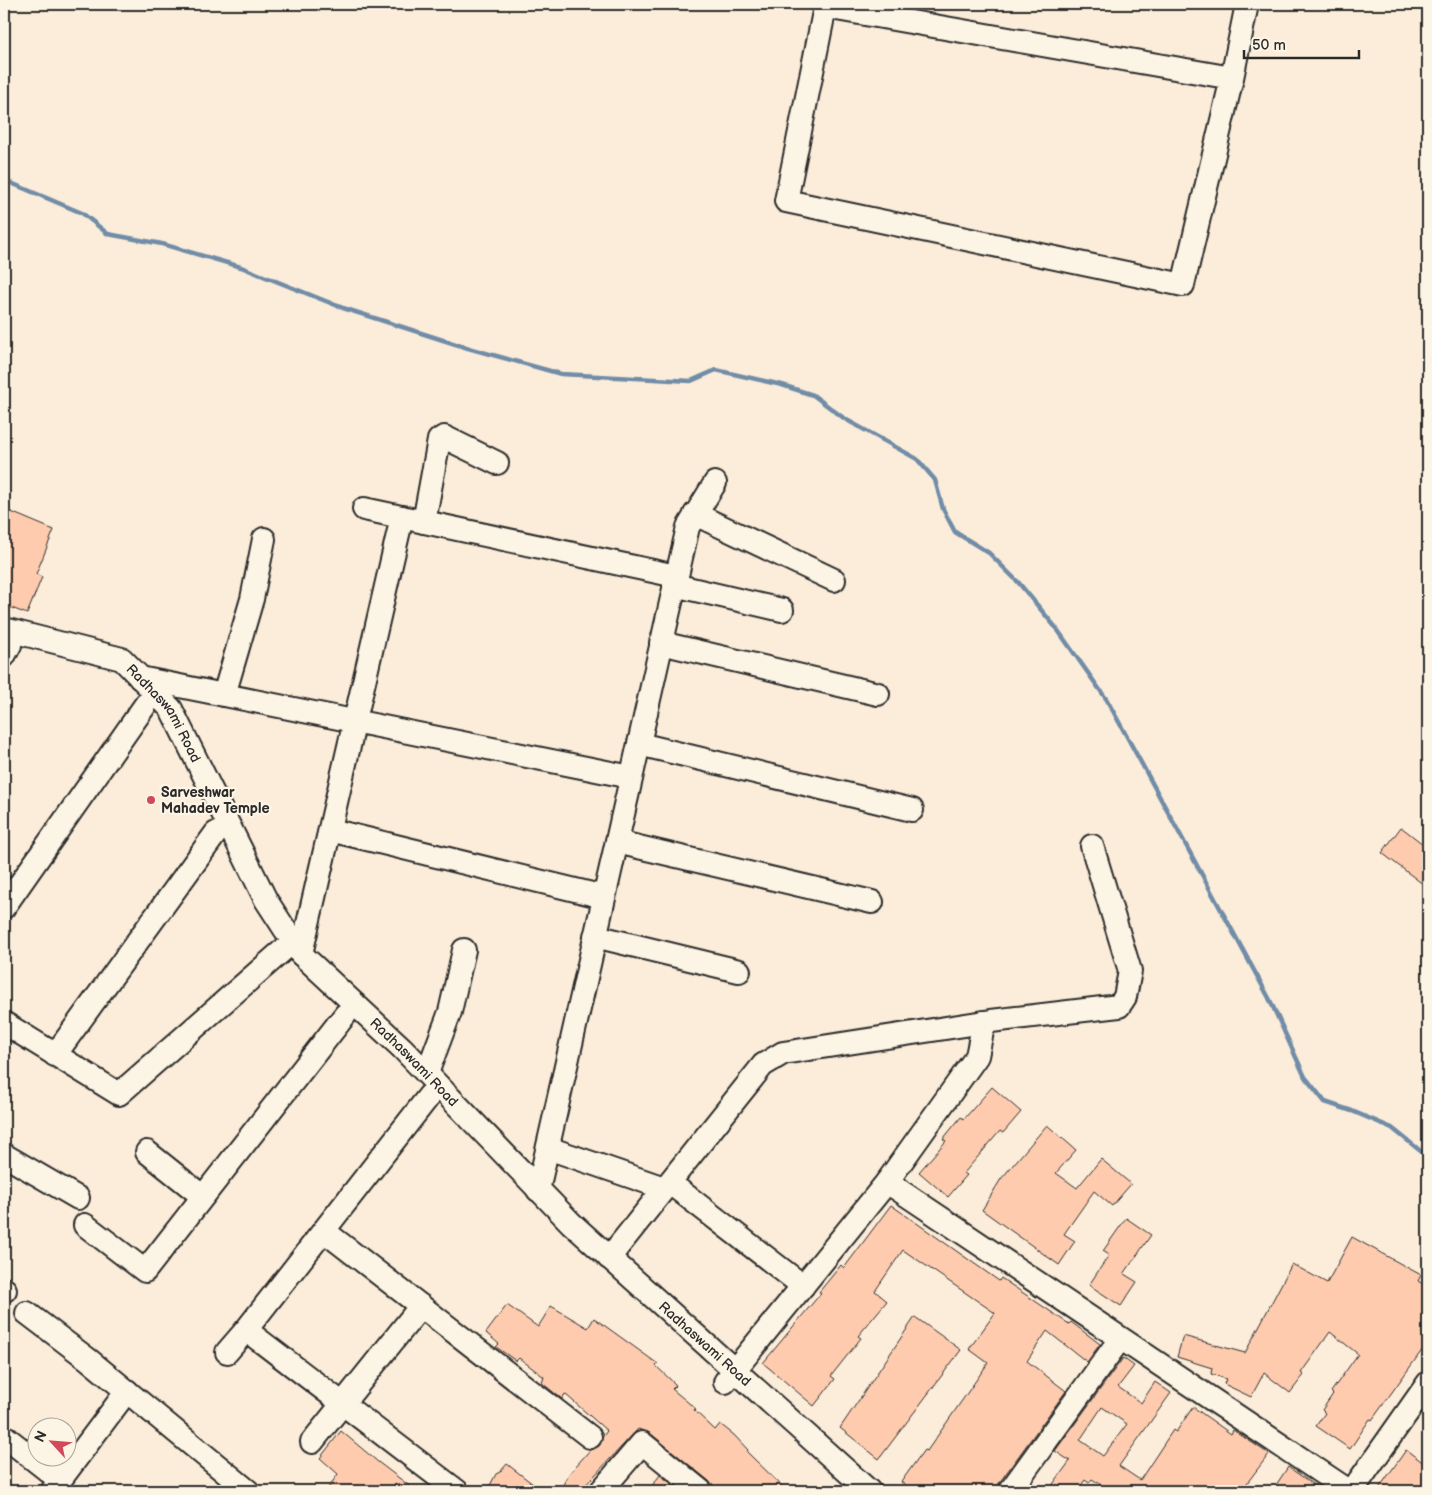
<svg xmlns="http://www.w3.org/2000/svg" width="1432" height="1495" viewBox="0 0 1432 1495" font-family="'Balsamiq Sans',sans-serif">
<rect width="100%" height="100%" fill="#fcedda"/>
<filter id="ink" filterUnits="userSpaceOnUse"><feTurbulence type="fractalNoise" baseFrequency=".02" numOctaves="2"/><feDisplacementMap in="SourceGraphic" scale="10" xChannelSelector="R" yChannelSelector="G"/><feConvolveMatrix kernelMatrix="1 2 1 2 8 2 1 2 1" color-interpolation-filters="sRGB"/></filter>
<g filter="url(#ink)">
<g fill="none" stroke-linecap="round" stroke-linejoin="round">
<path stroke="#718ca7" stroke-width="4.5" d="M4 180 82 213 108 234 162 244 241 267 343 308 468 348 561 374 691 381 716 370 782 385 813 395 845 419 917 459 935 480 943 509 955 532 989 553 1018 582 1057 629 1107 700 1269 998 1305 1077 1325 1102 1352 1111 1392 1128 1428 1157"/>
</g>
<g fill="#fecbae" stroke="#2b2b2b" fill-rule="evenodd">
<path d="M4 509 54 530 36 574 42 577 27 614 4 605Z"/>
<path d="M1401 827 1428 848V888L1382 853Z"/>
<path d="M992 1087 1021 1112 1003 1133 1000 1131 964 1173 967 1175 948 1197 919 1172 946 1141 943 1139 961 1117 964 1119Z"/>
<path d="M1047 1125 1076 1150 1056 1173 1077 1188 1101 1159 1131 1184 1112 1206 1094 1191 1064 1234 1075 1241 1059 1265 982 1210 1001 1179Z"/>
<path d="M891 1205 999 1281 1001 1278 1069 1324 1071 1322 1100 1344 1087 1362 1047 1331 1027 1361 1066 1391 999 1483 997 1491H913L901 1482 924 1450 927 1451 988 1363 969 1349 995 1313 903 1250 875 1291 887 1301 858 1336 861 1338 831 1376 835 1379 814 1406 763 1363 821 1293 819 1292 841 1265 844 1268Z"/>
<path d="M1126 1218 1151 1235 1124 1274 1137 1282 1121 1306 1089 1285 1109 1255 1103 1251Z"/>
<path d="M1352 1237 1421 1275 1418 1281 1428 1287V1342L1372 1420 1370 1419 1350 1449 1316 1426 1325 1413 1322 1410 1333 1394 1331 1392 1358 1354 1330 1332 1301 1373 1304 1375 1290 1393 1264 1373 1251 1397 1224 1384 1226 1379 1211 1374 1212 1368 1177 1357 1183 1336 1245 1353 1292 1264 1327 1283Z"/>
<path d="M507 1305 538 1327 551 1306 588 1328 594 1318 658 1364 656 1366 676 1385 672 1389 696 1409 694 1410 715 1430 720 1424 734 1435 748 1450 747 1452 787 1491H714L709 1481 650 1433 638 1429 580 1491H560L568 1475 590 1450 600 1445 603 1436 607 1431 565 1394 562 1399 542 1383 544 1377 519 1358 516 1361 496 1347 499 1344 486 1333Z"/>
<path d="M915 1317 961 1350 879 1459 840 1428Z"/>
<path d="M1123 1358 1134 1366 1118 1387 1141 1403 1155 1382 1171 1393 1119 1466 1140 1480 1173 1430 1176 1432 1193 1407 1231 1434 1233 1430 1269 1454 1241 1491H1110L1092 1479 1089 1483 1085 1480 1077 1491H1048L1070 1461 1055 1451ZM1102 1407 1127 1424 1103 1456 1080 1440Z"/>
<path d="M341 1431 378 1462 416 1491H326L338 1474 320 1458Z"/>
<path d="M1406 1450 1428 1466V1483L1422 1491H1377Z"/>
<path d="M507 1464 542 1491H487L496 1474 500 1472Z"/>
<path d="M1288 1467 1304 1478 1322 1491H1272Z"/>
<path d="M660 1475 681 1491H648Z"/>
</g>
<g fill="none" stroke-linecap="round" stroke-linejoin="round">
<defs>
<g id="minor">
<path d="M1232 78 825 7 786 201 1183 285 1232 78 1247 4"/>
<path d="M364 509 676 576"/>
<path d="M695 514 834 580"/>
<path d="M424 522 439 440 444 437 497 463"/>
<path d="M674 585 782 610"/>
<path id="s1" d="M4 629 122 659 171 709 266 900 301 954 402 1048 571 1223 869 1491"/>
<path d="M661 643 878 694"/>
<path d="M4 656 10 645"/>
<path d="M140 678 631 777"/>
<path d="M224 695 252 599 264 539"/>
<path d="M639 744 912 810"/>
<path d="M330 830 604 897"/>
<path d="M617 842 872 902"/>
<path d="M4 907 146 704"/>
<path d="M595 936 739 971"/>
<path d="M301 954 402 517"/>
<path d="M4 1023 119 1094 282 951"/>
<path d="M55 1055 216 833"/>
<path d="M427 1073 450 1012 464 950"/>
<path d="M429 1096 246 1330 457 1491"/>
<path d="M548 1148 664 1188"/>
<path d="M147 1152 202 1196"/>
<path d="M4 1155 78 1198"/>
<path d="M887 1182 977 1056 984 1022"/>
<path d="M538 1190 688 527 715 483"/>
<path d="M679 1190 803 1286"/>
<path d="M85 1225 145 1271 345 1015"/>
<path d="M324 1231 590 1437"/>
<path d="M609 1258 763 1065 783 1053 991 1021 1119 1006 1125 997 1130 971 1092 846"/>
<path d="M4 1289 5 1290"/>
<path d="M27 1313 89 1360 248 1491"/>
<path d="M227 1352 246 1330"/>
<path d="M725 1382 887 1182 1349 1491"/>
<path d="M4 1436 60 1480"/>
<path d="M312 1442 421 1306"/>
<path d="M52 1491 127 1391"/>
<path d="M601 1491 642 1443 701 1491"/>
<path d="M1010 1491 1120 1339"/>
<path d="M1352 1491 1428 1383"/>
</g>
</defs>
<use href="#minor" stroke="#2b2b2b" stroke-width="26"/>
<use href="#minor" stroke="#fcf5e5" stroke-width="22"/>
</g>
</g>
<circle fill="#d1495b" stroke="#fcf5e5" stroke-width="2" cx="151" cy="800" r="5"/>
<g text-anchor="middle" stroke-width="4.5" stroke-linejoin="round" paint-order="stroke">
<g font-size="14" fill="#2b2b2b" stroke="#fcf5e5">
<text dy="5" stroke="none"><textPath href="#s1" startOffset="191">Radhaswami Road</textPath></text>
<text dy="5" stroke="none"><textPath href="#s1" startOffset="626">Radhaswami Road</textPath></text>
<text dy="5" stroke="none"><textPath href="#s1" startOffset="1031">Radhaswami Road</textPath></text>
</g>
<g font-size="14" font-weight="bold" fill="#2b2b2b" stroke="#fcf5e5" text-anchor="start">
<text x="161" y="797">Sarveshwar<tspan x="161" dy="16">Mahadev Temple</tspan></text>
</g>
</g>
<rect width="1432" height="1495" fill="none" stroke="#fcf5e5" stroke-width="20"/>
<rect x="10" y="10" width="1412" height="1475" fill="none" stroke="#2b2b2b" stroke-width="2" filter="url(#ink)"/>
<g transform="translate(52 1442) rotate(296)"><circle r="24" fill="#fcf5e5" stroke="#a8a49b"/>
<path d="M0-4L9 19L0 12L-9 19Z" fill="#d1495b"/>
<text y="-8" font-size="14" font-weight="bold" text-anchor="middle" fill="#2b2b2b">N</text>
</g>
<path d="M1244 50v8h115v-8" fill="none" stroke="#2b2b2b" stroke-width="2.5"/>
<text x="1252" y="50" font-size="15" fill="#2b2b2b" stroke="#fcf5e5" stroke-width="4" paint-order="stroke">50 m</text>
</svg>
